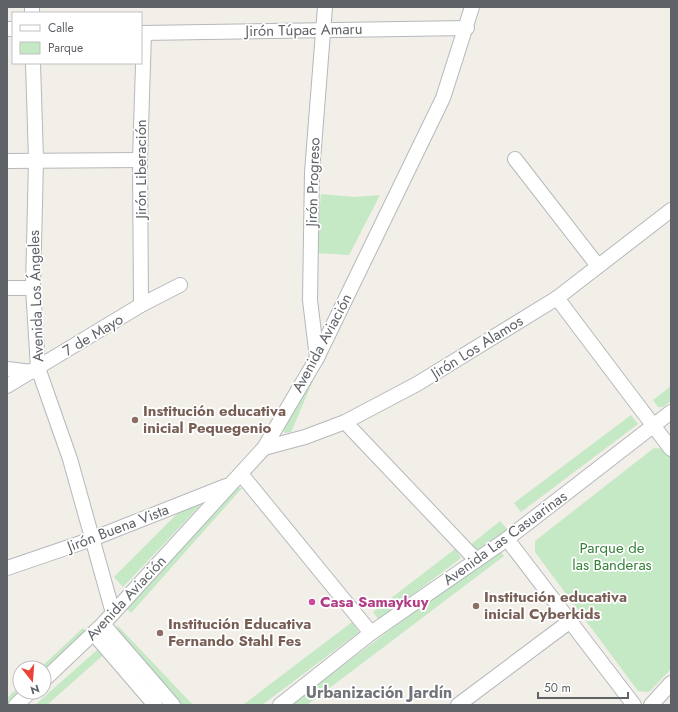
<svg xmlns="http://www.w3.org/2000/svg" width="678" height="712" viewBox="0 0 678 712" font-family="Jost,sans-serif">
<rect width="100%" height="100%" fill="#f1efe8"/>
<g fill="#c5e8c5">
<path d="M321 194 354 197 380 195 349 255 316 253Z"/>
<path d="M325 353 291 432 285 433 282 429Z"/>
<path d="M671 386V401L663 407H658L653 400Z"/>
<path d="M631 415 638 424 521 512 514 503Z"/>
<path d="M654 448 665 449 671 457V669L649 692 638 691 535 552V541Z"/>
<path d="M235 487 242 488 131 613 125 607Z"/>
<path d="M209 496 123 587 114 577 183 508Z"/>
<path d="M500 521 508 530 477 556 469 546Z"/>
<path d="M498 548 504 556 307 705H291Z"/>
<path d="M455 549 461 558 379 620 373 612Z"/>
<path d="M352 622 359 632 262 705H243Z"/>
<path d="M117 625 193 705H181L118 635Z"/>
<path d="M83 628 88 633 44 674V668H40Z"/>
<path d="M105 643 110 649 47 705H35Z"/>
<path d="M20 686V692L10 705H7V698Z"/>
</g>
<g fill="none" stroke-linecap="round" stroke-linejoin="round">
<defs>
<g id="street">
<path d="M32 7V13"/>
<path d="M7 29H13"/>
<path d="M141 33 467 28"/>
<path d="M33 63 36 160 33 288 38 368 70 459 113 613"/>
<path d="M515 159 598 266"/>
<path d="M7 161 140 160"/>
<path d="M7 288H33"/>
<path d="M557 298 671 449"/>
<path d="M141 305 140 160 144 33"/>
<path d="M317 358 310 300 312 172 325 7"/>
<path d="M7 369 32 372"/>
<path d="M7 386 141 305 180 285"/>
<path d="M345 422 476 560"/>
<path d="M264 448 305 437 345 422 417 384 557 298 671 210"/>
<path d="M241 474 371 633"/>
<path d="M507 539 634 705"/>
<path d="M7 568 92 539 226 486"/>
<path d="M103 624 173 705"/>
<path d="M94 634 155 705"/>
<path d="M44 680 103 624 264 448 317 358 443 98 472 7"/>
<path d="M16 705 30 692"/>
<path d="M280 705 371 633 507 539 671 412"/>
<path d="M458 705 569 622"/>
<path d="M651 705 671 683"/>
</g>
</defs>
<use href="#street" stroke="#b5b8bc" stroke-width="16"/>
<use href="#street" stroke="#fff" stroke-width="14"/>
</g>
<g fill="#8d6e63" stroke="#fff" stroke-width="1.5">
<circle cx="135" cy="420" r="4"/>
<circle cx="476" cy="606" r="4"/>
<circle cx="160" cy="633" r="4"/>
</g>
<circle fill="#d1479c" stroke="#fff" stroke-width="1.5" cx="312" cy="602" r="4"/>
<g text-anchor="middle" stroke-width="3.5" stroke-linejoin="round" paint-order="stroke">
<g font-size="15" fill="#5f6368" stroke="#fff">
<text transform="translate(304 30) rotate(-1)" y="5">Jirón Túpac Amaru</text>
<text transform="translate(141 169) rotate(-90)" y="5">Jirón Liberación</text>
<text transform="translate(313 182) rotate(-88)" y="5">Jirón Progreso</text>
<text transform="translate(36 296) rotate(-92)" y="5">Avenida Los Ángeles</text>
<text transform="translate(93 335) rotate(-31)" y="5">7 de Mayo</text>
<text transform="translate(322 343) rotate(-62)" y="5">Avenida Aviación</text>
<text transform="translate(477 347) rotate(-32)" y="5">Jirón Los Alamos</text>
<text transform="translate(118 528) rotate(-21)" y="5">Jirón Buena Vista</text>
<text transform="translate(505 538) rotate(-36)" y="5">Avenida Las Casuarinas</text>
<text transform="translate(126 598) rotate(-47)" y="5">Avenida Aviación</text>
</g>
<g font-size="15" font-weight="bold" fill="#785e54" stroke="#fff" text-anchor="start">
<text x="143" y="416">Institución educativa<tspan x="143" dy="17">inicial Pequegenio</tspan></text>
<text x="484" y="602">Institución educativa<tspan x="484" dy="17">inicial Cyberkids</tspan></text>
<text x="168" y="629">Institución Educativa<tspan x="168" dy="17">Fernando Stahl Fes</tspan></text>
</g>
<g font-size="15" fill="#348238" stroke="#fff">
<text x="612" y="553">Parque de<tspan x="612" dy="17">las Banderas</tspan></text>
</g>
<g font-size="15" font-weight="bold" fill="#b23c85" stroke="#fff" text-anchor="start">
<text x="320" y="607">Casa Samaykuy</text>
</g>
<g font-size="16" font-weight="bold" fill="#70757a" stroke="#fff">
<text x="379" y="698">Urbanización Jardín</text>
</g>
</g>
<rect width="678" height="712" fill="none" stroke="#5f6368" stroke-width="16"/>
<rect x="12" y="12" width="130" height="52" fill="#ffffff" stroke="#bfc1c3"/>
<rect x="20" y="25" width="20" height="6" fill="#ffffff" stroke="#bfc1c3"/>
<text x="48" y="32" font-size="12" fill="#5f6368">Calle</text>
<rect x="20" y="42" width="20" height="12" fill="#c5e8c5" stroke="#bfc1c3"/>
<text x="48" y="52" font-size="12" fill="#5f6368">Parque</text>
<g transform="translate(32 680) rotate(163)"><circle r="19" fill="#ffffff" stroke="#bfc1c3"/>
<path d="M0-3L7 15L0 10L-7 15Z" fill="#ea4335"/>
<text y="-6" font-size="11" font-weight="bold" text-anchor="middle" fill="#5f6368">N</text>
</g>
<path d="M538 692v6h90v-6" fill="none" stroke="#5f6368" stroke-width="2"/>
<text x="544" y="692" font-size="12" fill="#5f6368" stroke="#ffffff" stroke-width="3" paint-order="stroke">50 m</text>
</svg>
